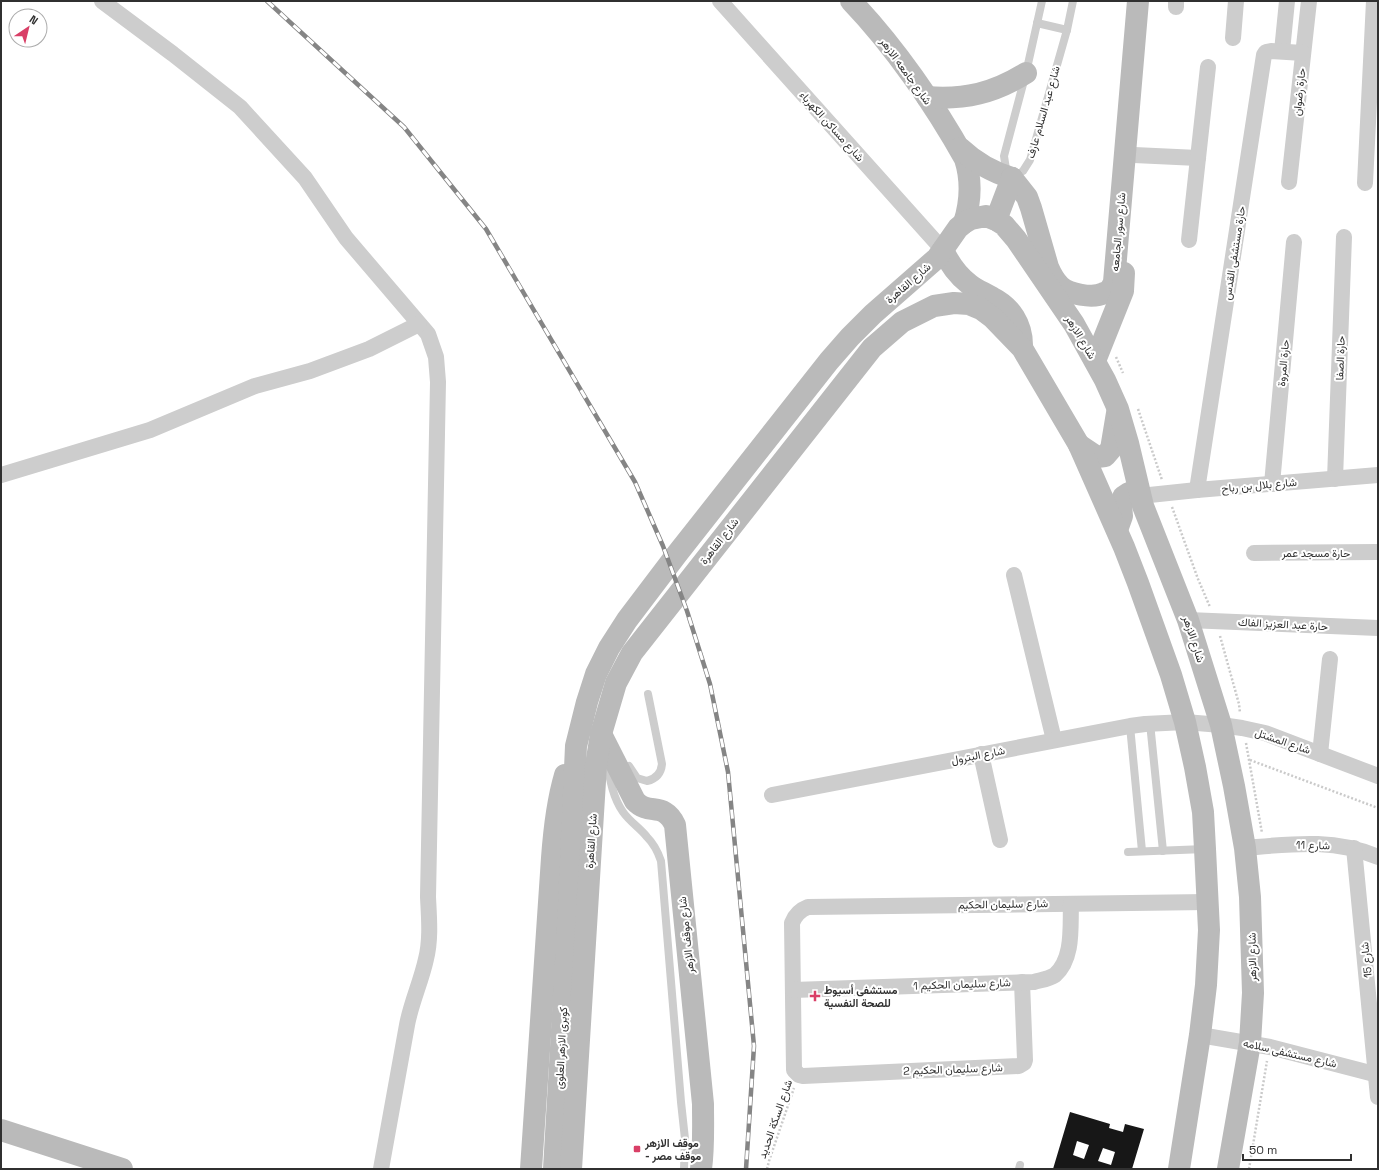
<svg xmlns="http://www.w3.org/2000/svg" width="1379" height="1170" viewBox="0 0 1379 1170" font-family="'Space Grotesk',Vazirmatn,sans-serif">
<rect width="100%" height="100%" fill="#fff"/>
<path fill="#171717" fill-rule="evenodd" d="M1070 1112 1110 1124 1109 1128 1123 1132 1125 1124 1144 1129 1132 1169H1053ZM1077 1141 1089 1145 1084 1159 1073 1155ZM1103 1148 1115 1152 1111 1165 1098 1161Z"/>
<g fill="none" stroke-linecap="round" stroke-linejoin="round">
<g stroke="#cacaca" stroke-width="2.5" stroke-dasharray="2 2" stroke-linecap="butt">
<path d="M1116 357 1123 373"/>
<path d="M1138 409 1162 480"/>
<path d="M1172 507 1198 579 1210 607"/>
<path d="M1220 636 1239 704 1240 713"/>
<path d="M1246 743 1262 833"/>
<path d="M1250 760 1378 808"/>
<path d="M767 1169 769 1161 794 1088"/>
<path d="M1249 1169 1267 1061"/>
</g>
<g stroke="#cdcdcd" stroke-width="8">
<path d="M1042 1 1026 73 1004 156 1006 169 1012 178 1023 171 1030 160 1067 30 1073 1"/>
<path d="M1037 23 1067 30"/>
<path d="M1150 723 1163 851"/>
<path d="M1130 726 1142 851"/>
<path d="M607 763C610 780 613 798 623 812 630 822 640 828 647 837 654 844 658 852 661 861L681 1102 685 1139 684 1169"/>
<path d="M629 766 637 778 647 781C656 779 661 774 662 764L648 694"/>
<path d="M1128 852 1205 849"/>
<path d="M1019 1169 1020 1165"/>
</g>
<g stroke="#cdcdcd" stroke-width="16">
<path d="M102 1 173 54 240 107 305 178 346 238 428 334 436 357 438 382 428 897C429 918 431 939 426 959 421 982 411 1003 407 1025L381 1169"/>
<path d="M720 1 943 250"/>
<path d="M1176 7V1"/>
<path d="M1233 38 1236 1"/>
<path d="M1282 51 1287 1"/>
<path d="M1134 155 1198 158"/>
<path d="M1289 182 1309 1"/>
<path d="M1365 183 1374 1"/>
<path d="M1189 240 1208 67"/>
<path d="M1 475 150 430 255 386 310 371 369 349 419 324"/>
<path d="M1335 479 1344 237"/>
<path d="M1272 484 1294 242"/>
<path d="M1197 490 1264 55 1266 52 1271 51 1303 53"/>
<path d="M1140 496 1197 490 1378 475"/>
<path d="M1254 553 1378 552"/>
<path d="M1014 575 1054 740"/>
<path d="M1188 620 1378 628"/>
<path d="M981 754 1000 840"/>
<path d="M1320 754 1330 659"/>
<path d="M772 795 1130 726 1145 724 1185 722 1221 725 1242 728 1265 733 1378 776"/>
<path d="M1245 848C1291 844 1334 838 1378 857"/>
<path d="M1354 848 1378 1097"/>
<path d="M1022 982 1025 1060 1024 1063 1019 1066 803 1076 799 1075 794 1070 792 923C795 915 800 910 808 907L1208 902"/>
<path d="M793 990 1034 982C1041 980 1049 979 1055 975 1074 958 1070 926 1071 904"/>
<path d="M1200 1035 1270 1047 1378 1075"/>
</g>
<g stroke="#bababa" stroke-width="22">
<path d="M851 1C894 46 935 105 965 159 972 181 971 201 964 223"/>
<path d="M927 97C965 100 994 93 1026 73"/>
<path d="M960 148C976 163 992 172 1012 178"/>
<path d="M1012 178 1027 197 1031 208 1048 267C1051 274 1054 280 1060 286 1068 294 1093 299 1104 293 1110 291 1112 287 1114 282L1138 1"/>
<path d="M996 220 1012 178"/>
<path d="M943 250C949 263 957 275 969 284 976 290 985 293 993 298 1011 307 1022 325 1022 345"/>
<path d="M1095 361 1123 291 1124 273"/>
<path d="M1079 445 1097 457 1105 456 1111 449 1117 413"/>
<path d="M1117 530 1122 516 1121 504 1123 497 1129 493 1137 494 1140 496"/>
<path d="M601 734 635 801C649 816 664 801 675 825L703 1104C703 1126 704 1148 701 1169"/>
<path d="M1 1130 122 1169"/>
<path d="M531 1169 552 858C554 830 557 802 565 775"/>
<path d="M554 1169 568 926 576 746 587 702 596 674 609 648 627 620 677 554 829 361 850 337 873 314 937 258 958 228 964 223 971 219 986 216 996 220 1004 225 1016 239 1074 324 1105 380 1118 409 1128 443 1143 506 1188 620 1221 725 1234 786 1245 848 1250 897 1253 993 1250 1043 1228 1169"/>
<path d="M571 1169 596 765 601 734 616 683 632 653 872 348 902 322 934 306 954 303 969 304 981 309 993 318 1022 348 1079 445 1124 547 1138 583 1171 675 1185 722 1195 767 1203 812 1205 849 1209 930 1206 985 1200 1035 1179 1169"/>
</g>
<defs>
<path id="rail" d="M267 1 404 127 486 229 635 482 663 546 687 611 710 684 728 772 754 1046 746 1169"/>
</defs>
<use href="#rail" stroke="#858585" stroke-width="4.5"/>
<use href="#rail" stroke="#fff" stroke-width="3" stroke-dasharray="9" stroke-linecap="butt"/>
</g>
<g fill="#d93f67" stroke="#fff" stroke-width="1.5">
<path d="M813 990h4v4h4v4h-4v4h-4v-4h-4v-4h4z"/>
<rect x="633" y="1145" width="8" height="8" rx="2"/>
</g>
<g text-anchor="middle" stroke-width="4" stroke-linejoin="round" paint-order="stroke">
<g font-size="11" fill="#303030" stroke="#fff">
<text transform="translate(906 71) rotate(54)" y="4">شارع جامعه الازهر</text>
<text transform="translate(1299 92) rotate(-84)" y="4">حارة رضوان</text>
<text transform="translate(1043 112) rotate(-74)" y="4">شارع عبد السلام عارف</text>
<text transform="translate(832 126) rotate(48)" y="4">شارع مساكن الكهرباء</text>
<text transform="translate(1118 232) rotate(-85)" y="4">شارع سور الجامعه</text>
<text transform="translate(1234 253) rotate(-81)" y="4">حارة مستشفى القدس</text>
<text transform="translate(908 283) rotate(-41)" y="4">شارع القاهرة</text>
<text transform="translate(1081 337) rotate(59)" y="4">شارع الازهر</text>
<text transform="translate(1340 358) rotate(-88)" y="4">حارة الصفا</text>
<text transform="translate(1283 363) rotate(-85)" y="4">حارة المروة</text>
<text transform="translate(1259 485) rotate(-5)" y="4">شارع بلال بن رباح</text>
<text transform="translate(719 541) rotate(-52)" y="4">شارع القاهرة</text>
<text x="1316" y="557">حارة مسجد عمر</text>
<text transform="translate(1283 624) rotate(3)" y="4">حارة عبد العزيز الفاك</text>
<text transform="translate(1194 639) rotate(72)" y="4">شارع الازهر</text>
<text transform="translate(1283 741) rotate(19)" y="4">شارع المشتل</text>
<text transform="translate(978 755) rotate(-11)" y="4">شارع البترول</text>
<text transform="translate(591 841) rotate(-86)" y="4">شارع القاهرة</text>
<text transform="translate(1313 845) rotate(1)" y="4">شارع 11</text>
<text transform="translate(1003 904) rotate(-1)" y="4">شارع سليمان الحكيم</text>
<text transform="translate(686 935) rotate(-96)" y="4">شارع موقف الازهر</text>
<text transform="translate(1252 957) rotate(-91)" y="4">شارع الازهر</text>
<text transform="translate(1366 960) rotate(-96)" y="4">شارع 15</text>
<text transform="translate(962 984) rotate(-2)" y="4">شارع سليمان الحكيم 1</text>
<text transform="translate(561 1048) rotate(-87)" y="4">كوبرى الازهر العلوى</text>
<text transform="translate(1290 1053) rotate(13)" y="4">شارع مستشفى سلامه</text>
<text transform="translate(953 1069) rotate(-2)" y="4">شارع سليمان الحكيم 2</text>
<text transform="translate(775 1119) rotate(-71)" y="4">شارع السكة الحديد</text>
</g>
<g font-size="11" font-weight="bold" fill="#303030" stroke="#fff" text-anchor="start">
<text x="824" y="994">مستشفى أسيوط<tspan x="824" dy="13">للصحة النفسية</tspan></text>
<text x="645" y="1147">موقف الازهر<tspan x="645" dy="13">- موقف مصر</tspan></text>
</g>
</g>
<rect width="1379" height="1170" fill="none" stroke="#303030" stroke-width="4"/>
<g transform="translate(28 28) rotate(35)"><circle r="19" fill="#ffffff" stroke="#acacac"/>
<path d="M0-3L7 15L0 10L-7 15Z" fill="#d93f67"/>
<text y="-6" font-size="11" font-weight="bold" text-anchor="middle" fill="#303030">N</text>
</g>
<path d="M1243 1154v6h108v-6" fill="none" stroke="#303030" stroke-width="2"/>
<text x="1249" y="1154" font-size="12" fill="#303030" stroke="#ffffff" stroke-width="3" paint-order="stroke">50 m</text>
</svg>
